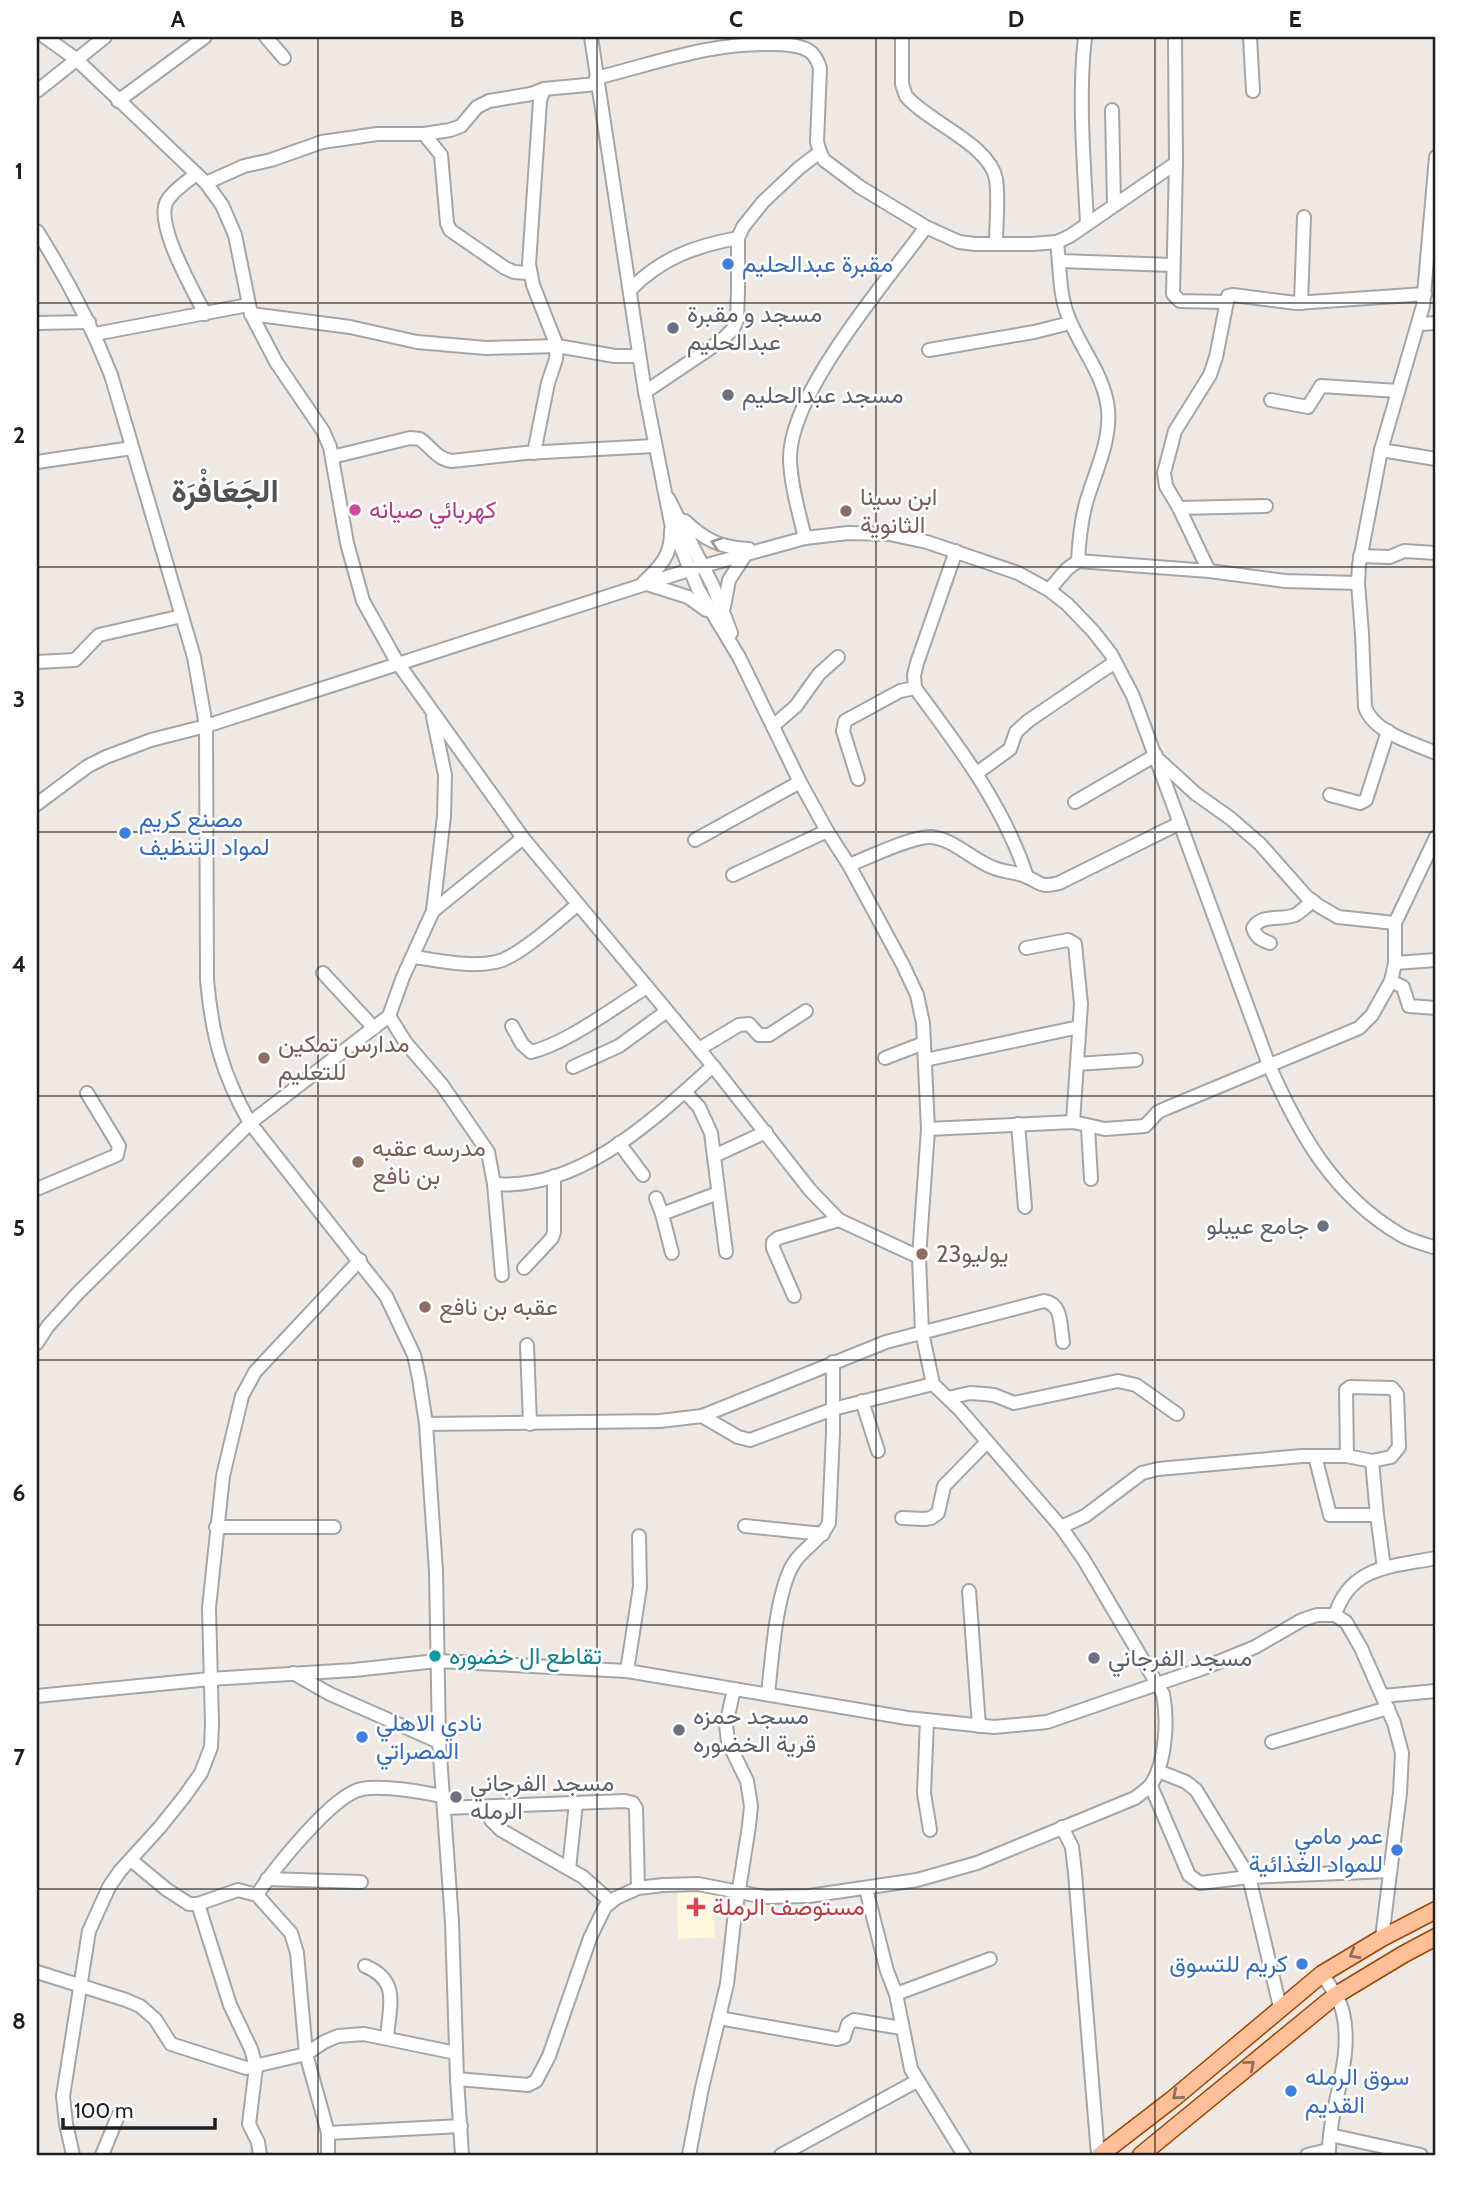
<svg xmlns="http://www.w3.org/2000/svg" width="1473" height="2192" viewBox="0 0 1473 2192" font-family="Cabin,Vazirmatn,sans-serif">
<rect width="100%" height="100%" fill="#f0e9e3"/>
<path fill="#fff8dd" d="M713 1890 715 1937 678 1939 677 1893Z"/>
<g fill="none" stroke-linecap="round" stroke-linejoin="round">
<defs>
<g id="minor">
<path d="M45 37 76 59 206 183 222 205 235 235 251 314 276 362 323 431 330 447 347 543 363 601 397 662 523 838 713 1066 810 1190 839 1220 919 1257"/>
<path d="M266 37 284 58"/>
<path d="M902 37V84L906 96C929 123 989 144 996 179 999 200 996 223 996 244"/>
<path d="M1085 37C1078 98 1084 161 1087 223"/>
<path d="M1250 37 1253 91"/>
<path d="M596 78C653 64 712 42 771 44 782 44 793 44 803 48 813 51 817 59 820 68L817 142 820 152 824 160 860 187 926 227 959 242 975 244H1032L1057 242 1070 236 1176 163 1175 37"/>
<path d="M37 91 105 37"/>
<path d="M118 101 205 37"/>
<path d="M1112 110 1114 203"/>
<path d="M424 134 441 155 447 223 450 230 505 268 514 272 529 273"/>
<path d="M1436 157 1423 306 1381 450 1359 565 1358 583 1362 634 1365 707C1374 733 1413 743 1436 753"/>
<path d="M1176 163 1173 294 1180 301 1225 302"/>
<path d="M196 174C187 182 173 190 167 201 154 224 194 291 205 314"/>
<path d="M206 183 244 166 271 160 322 142 377 134H424L450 130 461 126 477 107 489 101 531 94 544 89 597 84"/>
<path d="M37 231C66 277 91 324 111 375L194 657 206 726 207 980C212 1035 222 1074 250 1123L386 1296 414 1355 419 1378 426 1424 436 1571 439 1742 452 1922 457 2079 462 2155"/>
<path d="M1057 242C1060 266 1059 294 1068 316 1080 348 1104 374 1108 409 1111 442 1095 472 1086 503 1081 522 1079 541 1078 561"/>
<path d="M1059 261 1173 265"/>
<path d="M630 290C661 258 695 246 738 238"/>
<path d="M1301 303 1304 217"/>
<path d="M251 314 350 327 417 342 486 348 557 346 615 356H639"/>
<path d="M37 323 89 322"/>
<path d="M1420 324 1436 323"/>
<path d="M95 334 248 305"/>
<path d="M929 350 1034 332 1070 323"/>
<path d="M645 392 721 341 733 329 737 320 738 291V238L743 227 763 202 799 168 820 152"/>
<path d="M1271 400 1308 407 1321 386 1398 391"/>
<path d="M1381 450 1436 459"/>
<path d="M534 453 548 383 556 359 557 346 533 285 529 264 540 101 544 89"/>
<path d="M332 457 410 438 420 439C432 448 437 459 452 461L525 453 654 446"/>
<path d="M37 462 132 448"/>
<path d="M668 498 713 586 731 633"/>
<path d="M1179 508 1266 506"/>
<path d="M685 521C704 540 722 548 749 549"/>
<path d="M805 538C799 513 791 486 790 460 788 394 887 281 926 227"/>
<path d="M956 551 917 663 914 675 915 688C959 747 1004 806 1027 877"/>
<path d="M1360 556 1390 557 1404 551 1436 553"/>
<path d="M1209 571 1179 508 1166 486 1164 473 1175 431 1210 375 1216 357 1228 296 1233 295 1296 303 1425 294"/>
<path d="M643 583C660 567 672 555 671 530"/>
<path d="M647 584 688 597 706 610"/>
<path d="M1049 590 1067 569 1078 561 1209 571 1285 581 1358 583"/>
<path d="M724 607 729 580 746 554"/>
<path d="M37 662 75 660 99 635 182 616"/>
<path d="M773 726 796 706 819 674 838 657"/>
<path d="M1160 761 1196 794 1230 818 1260 844 1306 896 1319 906 1338 917 1395 923"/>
<path d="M977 773 1010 749 1016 732 1028 721 1115 662"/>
<path d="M858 779 843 731 845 721 900 691 915 688"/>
<path d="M1330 795 1360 803 1366 800 1388 731"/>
<path d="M1075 802 1156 755"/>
<path d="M37 804 88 766 106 757 151 740 206 726 689 570 805 538 848 533 889 534 927 542 1018 573 1049 590 1067 604 1093 631 1111 654 1133 696 1269 1065C1299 1134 1334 1196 1401 1235 1411 1241 1425 1244 1436 1248"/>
<path d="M695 840 800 782"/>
<path d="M849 865C868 858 912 836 931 837 954 839 972 860 994 868 1004 872 1015 872 1025 876 1042 883 1039 888 1059 883L1180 823"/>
<path d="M733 875 827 831"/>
<path d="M433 911 444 816 445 775 433 717"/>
<path d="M1270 943C1261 940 1256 937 1253 928 1262 913 1281 921 1295 915 1301 912 1307 905 1313 901"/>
<path d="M1026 948 1068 940 1075 944 1081 1004 1073 1122"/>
<path d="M413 957C439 960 469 968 496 962 517 958 559 920 577 905"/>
<path d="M1395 963 1436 960"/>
<path d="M323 973 374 1028"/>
<path d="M1391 981 1403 987 1409 1006 1436 1008"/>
<path d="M389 1016 406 1043 442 1085 488 1152 494 1184 502 1275"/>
<path d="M512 1026 522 1044 531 1052C568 1043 614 1007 647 987"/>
<path d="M699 1049 739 1025 749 1024 759 1035H769L806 1011"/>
<path d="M885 1058 924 1043"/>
<path d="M925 1060 1079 1027"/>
<path d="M1077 1064 1136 1060"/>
<path d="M573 1067 619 1046 667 1011"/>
<path d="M685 1092 699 1107 711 1133 726 1252"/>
<path d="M1018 1124 1025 1207"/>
<path d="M1088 1127 1091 1179"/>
<path d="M928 1129 1073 1122 1105 1129 1145 1126 1158 1112 1167 1108 1359 1028 1372 1015 1391 981 1395 963V923L1436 837"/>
<path d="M619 1143 643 1175"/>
<path d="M714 1156 766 1132"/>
<path d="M494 1184C580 1191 654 1119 713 1066"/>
<path d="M37 1189 117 1155 119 1146 87 1093"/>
<path d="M656 1198 662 1214"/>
<path d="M672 1253 662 1214 718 1193"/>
<path d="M524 1268 552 1238 554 1232V1176"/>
<path d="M794 1296 773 1248V1242L778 1238 839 1220"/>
<path d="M37 1343 48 1326 78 1293 250 1123 389 1016 403 977 433 911 523 838"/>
<path d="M527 1345 530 1424"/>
<path d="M948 1398 970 1393 984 1394 994 1395 1014 1403 1118 1381 1136 1385 1177 1414"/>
<path d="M862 1401 878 1451"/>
<path d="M702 1416 738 1437 750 1440 833 1409 933 1384"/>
<path d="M426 1424 660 1421 702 1416 886 1342 1044 1301C1063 1304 1060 1326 1063 1342"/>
<path d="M1315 1456 1330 1515H1377L1384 1568"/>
<path d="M1372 1461 1377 1515"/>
<path d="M902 1518 924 1519 931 1518 938 1513 944 1486 987 1442"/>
<path d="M745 1526 823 1534"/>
<path d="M216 1527H334"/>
<path d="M1061 1527 1085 1516 1142 1473 1158 1469 1302 1456H1347L1372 1461 1391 1457 1399 1447 1397 1394 1392 1388 1350 1387 1346 1390 1347 1456"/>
<path d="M969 1591 979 1726"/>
<path d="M1335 1615C1351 1565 1392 1567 1436 1558"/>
<path d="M627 1671 640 1587 639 1536"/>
<path d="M293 1673 330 1694 439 1742"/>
<path d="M768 1694C772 1660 776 1586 796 1560 807 1546 821 1539 829 1523L833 1433V1362"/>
<path d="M37 1696 210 1679 354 1670 437 1661 627 1671 907 1718 994 1727 1047 1722 1201 1669 1255 1647 1302 1620 1317 1615H1335L1346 1622 1361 1648 1394 1723 1402 1753 1400 1793 1382 1938"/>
<path d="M1383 1696 1436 1691"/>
<path d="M927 1720 924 1793 930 1830"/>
<path d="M1272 1742 1388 1708"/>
<path d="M1158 1771 1186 1782 1196 1790 1249 1877 1280 2007"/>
<path d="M1151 1786 1189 1875 1200 1883 1249 1877 1389 1871"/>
<path d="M484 1807 491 1820 501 1830 583 1877 610 1901"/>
<path d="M444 1808 625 1801 633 1803 636 1808 638 1888"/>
<path d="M1062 1827 1072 1847 1075 1873 1098 2155"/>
<path d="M131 1860 166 1889 189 1904H198L238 1890 257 1895 291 1933 297 1953 306 2054 328 2133"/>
<path d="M569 1869 576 1803"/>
<path d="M267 1879 361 1882"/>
<path d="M866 1889 887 1971 896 1994 911 2069 964 2155"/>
<path d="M257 1895C273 1870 333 1794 362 1789 382 1785 422 1792 442 1796"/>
<path d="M198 1904 230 2005 251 2049 256 2067 249 2124 258 2142 260 2155"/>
<path d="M365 1966C401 1981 389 2006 387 2038"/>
<path d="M37 1972 126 2000 140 2006 155 2019 171 2044 246 2068 306 2054 324 2042 338 2036 364 2034 456 2053"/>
<path d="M1322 1974C1330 1986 1340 1999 1343 2013 1354 2061 1328 2108 1329 2155"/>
<path d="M896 1994 990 1959"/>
<path d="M719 2018 837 2039 844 2037 848 2024 854 2020 901 2028"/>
<path d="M457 2079 528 2085 536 2081 549 2056 590 1938 605 1907 616 1898 638 1888 663 1885 698 1884 765 1897 809 1896 917 1880 977 1863 1135 1798C1140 1794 1148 1789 1152 1783 1166 1761 1168 1719 1163 1694L1084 1560 1061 1527 960 1410 933 1384 922 1332 919 1257 928 1129 923 1023 917 995 903 965 849 865 827 831 800 782 739 657 698 589 671 523 645 392 591 37"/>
<path d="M1330 2135 1421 2155"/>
<path d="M73 2155 66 2124 63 2096 89 1931 109 1887 120 1871 160 1827 184 1797 201 1773 211 1747 212 1723 209 1608 223 1476 242 1396 255 1372 360 1260"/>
<path d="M102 2155 118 2116"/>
<path d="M328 2155V2133L461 2126"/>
<path d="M689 2155 702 2088 727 1984 734 1921 749 1826 751 1806 747 1781 728 1742 726 1725 734 1689"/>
<path d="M781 2155 917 2081"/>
<path d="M1307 2155 1328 2150"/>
</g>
<g id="major">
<path d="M1100 2155 1174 2098 1322 1974 1382 1938 1436 1910"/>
<path d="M1141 2155 1336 1995 1404 1954 1436 1937"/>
</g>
</defs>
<use href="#minor" stroke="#a5a5a5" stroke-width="16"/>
<use href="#major" stroke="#984800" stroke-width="19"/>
<use href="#minor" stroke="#fff" stroke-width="12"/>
<use href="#major" stroke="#ffbf99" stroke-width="16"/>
</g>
<defs><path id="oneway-chevron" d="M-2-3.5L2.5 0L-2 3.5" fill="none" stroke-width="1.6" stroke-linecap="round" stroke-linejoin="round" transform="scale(1.75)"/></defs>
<use stroke="#9a9a9a" href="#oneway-chevron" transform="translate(716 543) rotate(-160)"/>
<g stroke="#8e6e5c">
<use href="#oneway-chevron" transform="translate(1354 1954) rotate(150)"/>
<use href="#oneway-chevron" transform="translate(1250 2065) rotate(-40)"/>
<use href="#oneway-chevron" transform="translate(1177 2095) rotate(140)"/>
</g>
<path fill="none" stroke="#1e1e1e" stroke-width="2" stroke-opacity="0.55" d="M318 37V2155M597 37V2155M876 37V2155M1155 37V2155M37 303H1436M37 567H1436M37 832H1436M37 1096H1436M37 1360H1436M37 1625H1436M37 1889H1436"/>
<g fill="#3f7fe0" stroke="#fff" stroke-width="2.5">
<circle cx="728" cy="264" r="7"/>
<circle cx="125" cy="833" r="7"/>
<circle cx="362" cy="1737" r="7"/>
<circle cx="1397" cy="1850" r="7"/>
<circle cx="1302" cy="1964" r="7"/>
<circle cx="1291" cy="2091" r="7"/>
</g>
<g fill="#6b7280" stroke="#fff" stroke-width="2.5">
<circle cx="673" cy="328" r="7"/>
<circle cx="728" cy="395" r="7"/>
<circle cx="1323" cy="1226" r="7"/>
<circle cx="1094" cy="1658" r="7"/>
<circle cx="679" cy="1730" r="7"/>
<circle cx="456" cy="1797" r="7"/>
</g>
<circle fill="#d1479c" stroke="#fff" stroke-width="2.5" cx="355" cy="510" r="7"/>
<g fill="#8d6e63" stroke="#fff" stroke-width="2.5">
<circle cx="846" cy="511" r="7"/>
<circle cx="264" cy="1058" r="7"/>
<circle cx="358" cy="1162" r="7"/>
<circle cx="922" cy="1254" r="7"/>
<circle cx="425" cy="1307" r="7"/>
</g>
<circle fill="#0f9aa8" stroke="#fff" stroke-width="2.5" cx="435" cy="1656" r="7"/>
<path fill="#e0444e" stroke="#fff" stroke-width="2.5" d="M692.5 1896.5h7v7h7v7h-7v7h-7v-7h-7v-7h7z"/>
<g text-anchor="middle" stroke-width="5" stroke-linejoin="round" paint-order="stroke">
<g font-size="24" fill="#366cbe" stroke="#fff" text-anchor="start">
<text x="742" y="272">مقبرة عبدالحليم</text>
<text x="139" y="827">مصنع كريم<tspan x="139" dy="28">لمواد التنظيف</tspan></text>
<text x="376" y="1731">نادي الاهلي<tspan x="376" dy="28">المصراتي</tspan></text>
<text x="1383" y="1844" text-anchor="end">عمر مامي<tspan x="1383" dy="28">للمواد الغذائية</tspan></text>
<text x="1288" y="1972" text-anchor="end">كريم للتسوق</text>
<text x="1305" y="2085">سوق الرمله<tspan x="1305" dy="28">القديم</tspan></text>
</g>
<g font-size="24" fill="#5b616d" stroke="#fff" text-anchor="start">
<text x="687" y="322">مسجد و مقبرة<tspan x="687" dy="28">عبدالحليم</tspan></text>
<text x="742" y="403">مسجد عبدالحليم</text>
<text x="1309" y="1234" text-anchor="end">جامع عيبلو</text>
<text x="1108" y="1666">مسجد الفرجاني</text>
<text x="693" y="1724">مسجد حمزه<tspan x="693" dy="28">قرية الخضوره</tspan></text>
<text x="470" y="1791">مسجد الفرجاني<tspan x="470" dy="28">الرمله</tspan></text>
</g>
<g font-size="24" fill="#785e54" stroke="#fff" text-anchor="start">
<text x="860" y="505">ابن سينا<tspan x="860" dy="28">الثانوية</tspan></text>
<text x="278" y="1052">مدارس تمكين<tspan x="278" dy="28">للتعليم</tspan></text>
<text x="372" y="1156">مدرسه عقبه<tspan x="372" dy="28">بن نافع</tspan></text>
<text x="936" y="1262">23يوليو</text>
<text x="439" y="1315">عقبه بن نافع</text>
</g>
<g font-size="24" fill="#b23c85" stroke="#fff" text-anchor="start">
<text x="369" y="518">كهربائي صيانه</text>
</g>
<g font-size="24" fill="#0d838f" stroke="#fff" text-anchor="start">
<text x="449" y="1664">تقاطع ال خضوره</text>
</g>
<g font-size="24" fill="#be3a42" stroke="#fff" text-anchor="start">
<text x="712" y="1915">مستوصف الرملة</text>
</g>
<g font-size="32" font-weight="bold" fill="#515151" stroke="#fff">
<text x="225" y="502">الجَعَافْرَة</text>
</g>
</g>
<rect width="1473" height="2192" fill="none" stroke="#ffffff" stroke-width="77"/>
<path d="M63 2118v10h152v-10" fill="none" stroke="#1e1e1e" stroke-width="3.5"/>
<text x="74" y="2118" font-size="21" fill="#1e1e1e" stroke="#ffffff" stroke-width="5" paint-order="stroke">100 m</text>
<rect x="38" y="38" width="1396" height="2116" fill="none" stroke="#1e1e1e" stroke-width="2.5"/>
<g font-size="23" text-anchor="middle" font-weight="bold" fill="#1e1e1e">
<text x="178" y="27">A</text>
<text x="457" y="27">B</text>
<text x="736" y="27">C</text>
<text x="1016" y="27">D</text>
<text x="1295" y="27">E</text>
<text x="19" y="179">1</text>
<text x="19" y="443">2</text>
<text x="19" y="707">3</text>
<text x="19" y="972">4</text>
<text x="19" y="1236">5</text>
<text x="19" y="1501">6</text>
<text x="19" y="1765">7</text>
<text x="19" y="2029">8</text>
</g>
</svg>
